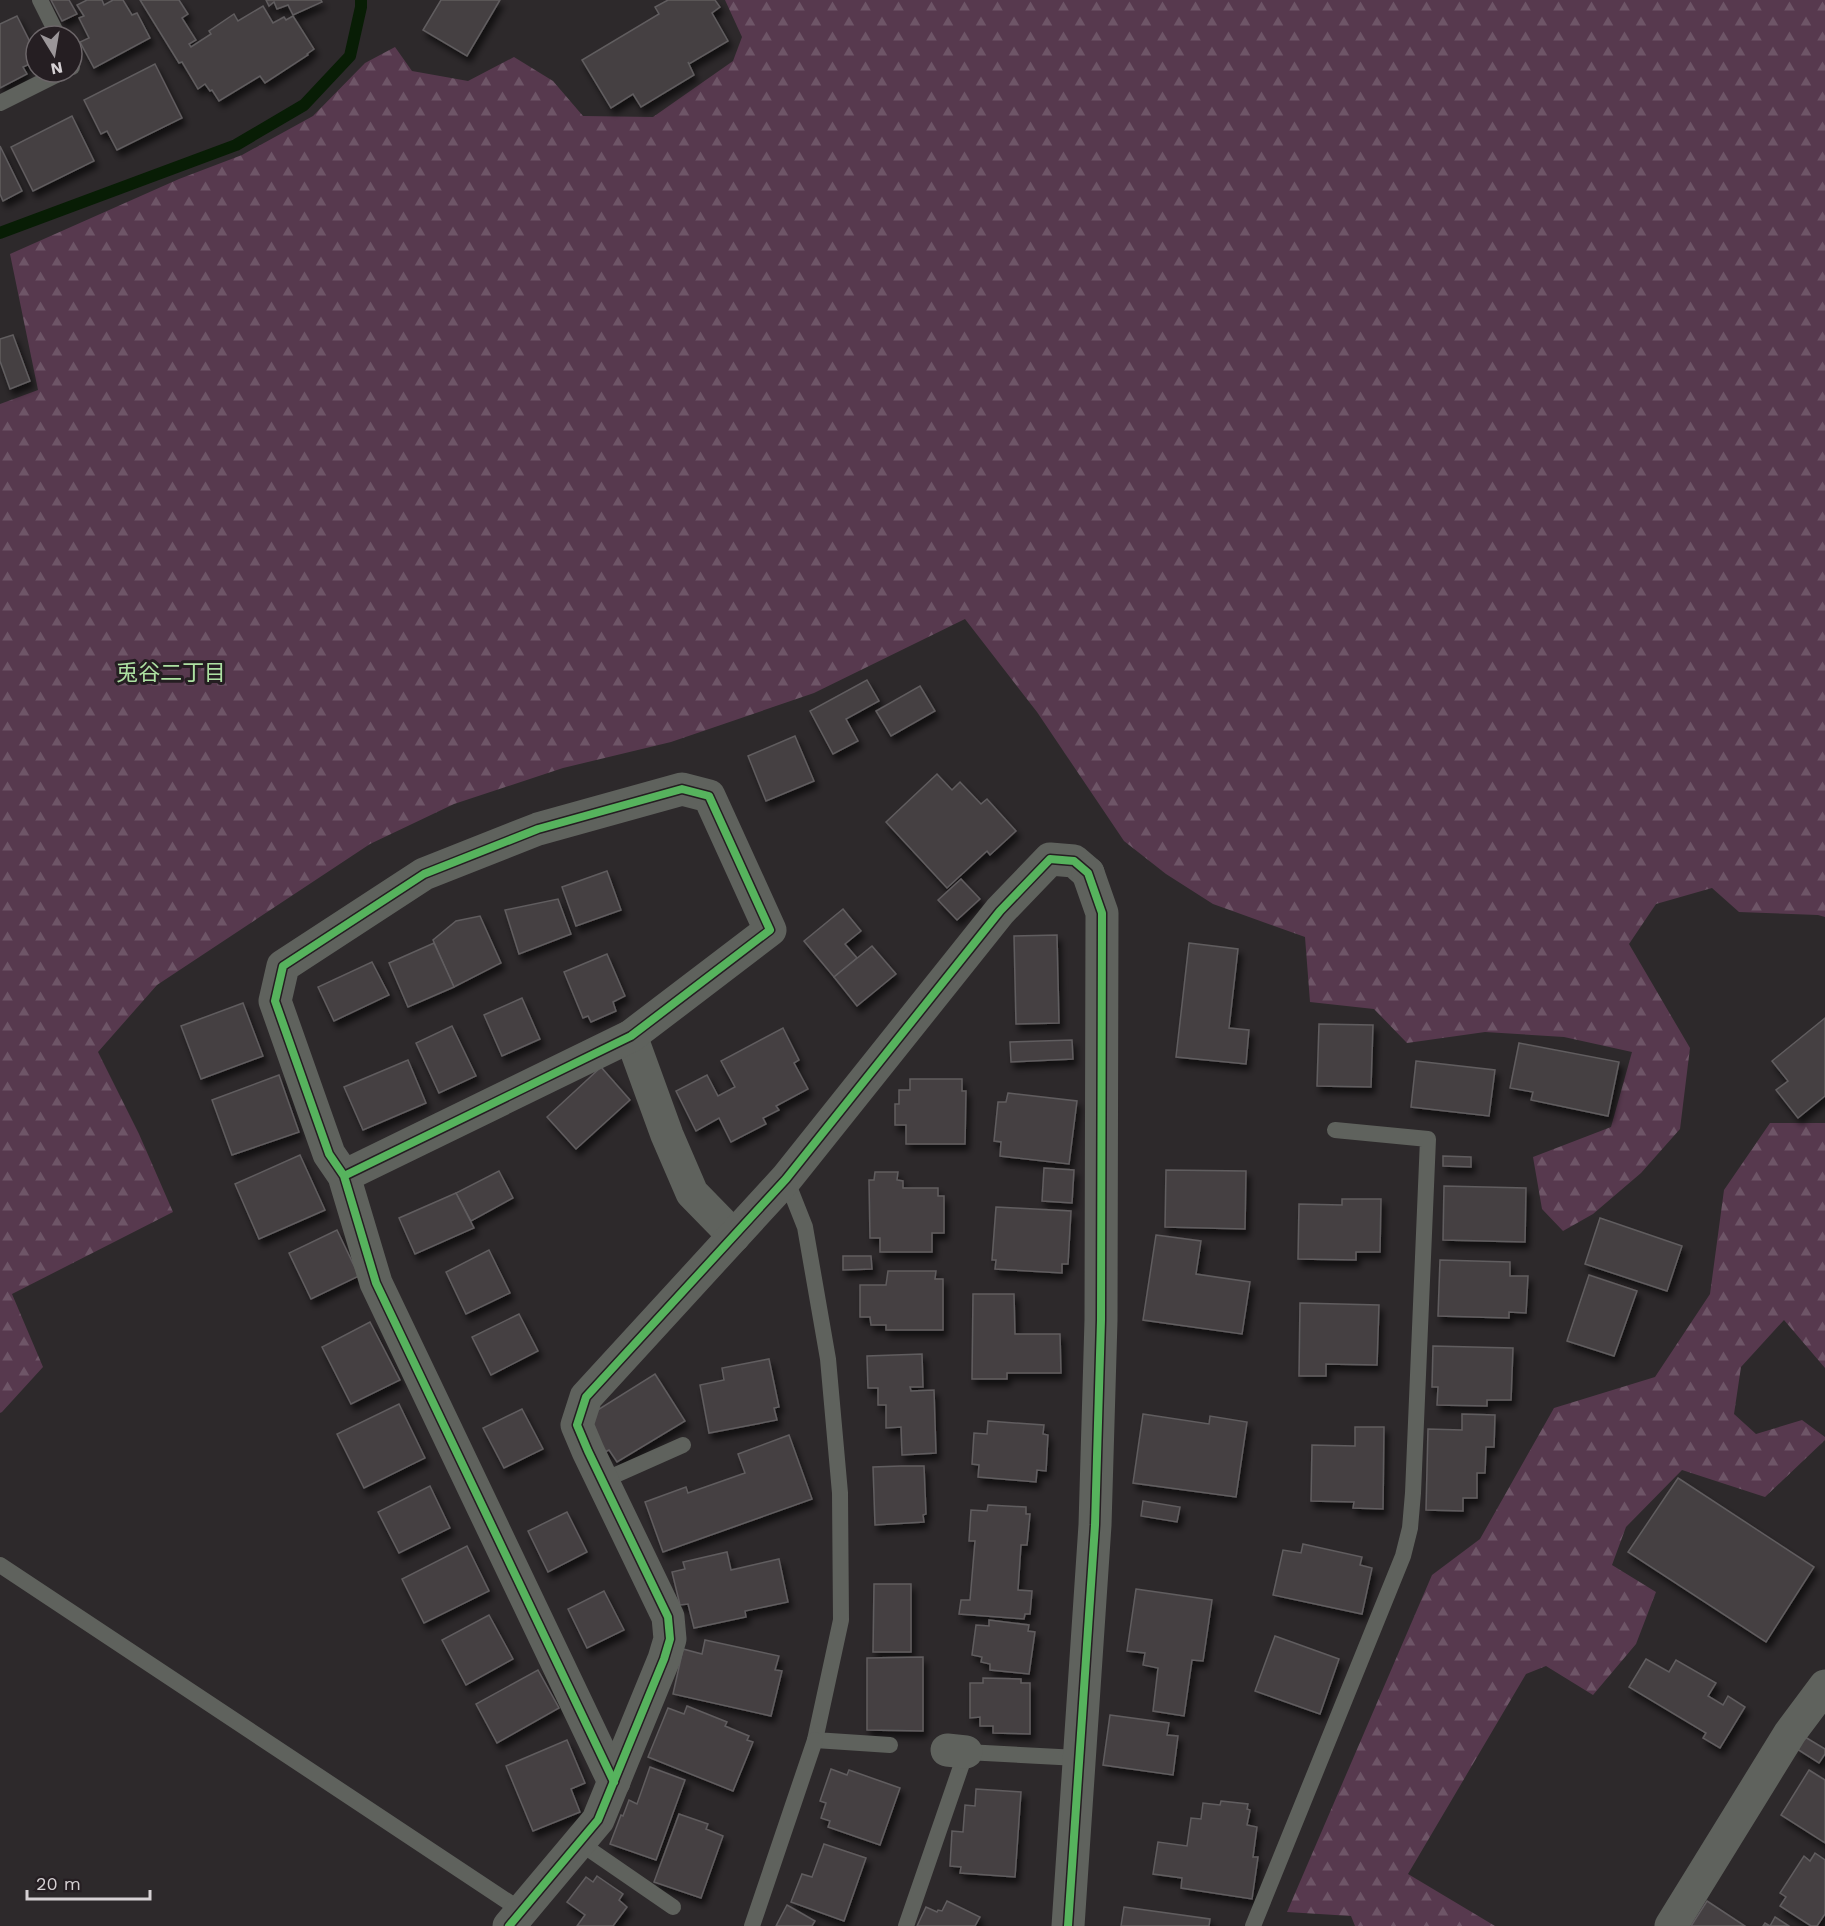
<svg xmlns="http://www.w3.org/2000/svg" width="1825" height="1926" viewBox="0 0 1825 1926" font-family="'Work Sans','Noto Sans JP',sans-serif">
<defs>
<pattern id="forest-firs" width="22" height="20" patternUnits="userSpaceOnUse" patternTransform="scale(1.5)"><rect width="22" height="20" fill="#57394e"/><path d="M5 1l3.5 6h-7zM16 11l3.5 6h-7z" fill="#6e5567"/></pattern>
<filter id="shadow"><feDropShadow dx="3.5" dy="6" stdDeviation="3" flood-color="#0009"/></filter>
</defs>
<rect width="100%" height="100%" fill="#2d292b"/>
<g fill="url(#forest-firs)">
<path d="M725 0H1825V917L1818 915 1739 912 1712 888 1656 904 1629 944 1690 1048 1680 1129 1641 1173 1593 1214 1563 1231 1542 1209 1533 1157 1611 1127 1632 1052 1564 1037 1485 1032 1407 1043 1374 1009 1310 1002 1305 937 1213 904 1166 874 1124 841 1037 712 965 619 814 693 671 742 563 768 454 804 370 844 157 985 98 1052 139 1134 173 1212 12 1294 43 1367 2 1412 0 1413V404L38 390 10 254 179 179 242 155 313 116 365 63 395 47 412 71 468 81 514 57 553 81 583 116 653 117 733 61 742 37Z"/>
<path d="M1770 1123H1825V1368L1784 1320 1741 1367 1734 1414 1756 1434 1802 1420 1825 1437V1440L1765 1497 1682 1470 1626 1527 1612 1565 1656 1592 1636 1644 1593 1695 1546 1666 1526 1674 1408 1874 1495 1926H1355L1351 1916 1287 1912 1432 1575 1480 1539 1554 1408 1655 1377 1710 1294 1724 1190Z"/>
</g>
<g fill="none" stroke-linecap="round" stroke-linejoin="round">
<path stroke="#081d05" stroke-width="12" d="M0 233 236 145 304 105 350 56 361 7V0"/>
</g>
<g fill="#444143" stroke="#615d5f" stroke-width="1.5" filter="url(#shadow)">
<path d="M51 0H69L77 14 62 21Z"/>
<path d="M87 0H102L104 5 113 0H123L132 15 137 13 150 38 94 68 80 42 89 38 79 18 84 16 77 5Z"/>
<path d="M140 0H179L188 14 182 18 196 40 189 44 191 47 211 34 209 31 234 14 238 21 263 6 273 23 284 17 286 20 293 16 314 49 307 54 308 55 265 83 260 76 219 101 212 90 210 91 205 84 198 89 182 62 179 63Z"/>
<path d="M266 0H321L322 2 293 15 288 5 277 9 274 2 269 6Z"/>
<path d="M441 0H500L467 56 423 30Z"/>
<path d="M668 0H715L720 7 712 13 728 41 689 64 688 62 694 75 641 107 633 94 611 108 582 60 659 14 655 7Z"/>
<path d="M17 16 36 54V61L23 67 27 74 0 88V24Z"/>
<path d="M155 64 182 118 117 150 107 131 101 134 84 100Z"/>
<path d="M72 116 94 161 33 191 11 147Z"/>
<path d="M0 146 22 191 3 201 0 194Z"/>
<path d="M13 335 30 381 10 389 0 361V339Z"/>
<path d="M867 680 879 701 846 719 858 741 833 754 810 711Z"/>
<path d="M920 686 935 711 891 736 876 711Z"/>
<path d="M795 736 814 781 766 801 748 756Z"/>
<path d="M937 774 952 790 960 782 981 804 987 799 1016 831 990 855 987 851 947 888 886 822Z"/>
<path d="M607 871 621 910 576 926 562 887Z"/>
<path d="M961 879 980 899 957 920 938 900Z"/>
<path d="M558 899 571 934 519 954 505 910Z"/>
<path d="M843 909 861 931 845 944 857 958 834 977 804 941Z"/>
<path d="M480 916 501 963 454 987 433 940 456 921Z"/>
<path d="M1057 935 1059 1023 1016 1024 1014 936Z"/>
<path d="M434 943 454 987 408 1007 389 963Z"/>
<path d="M1189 943 1238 949 1229 1028 1249 1030 1246 1064 1176 1057Z"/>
<path d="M872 946 896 974 857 1006 834 977Z"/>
<path d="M607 954 625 996 613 1002 616 1011 591 1022 588 1016 583 1018 564 972Z"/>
<path d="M372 962 389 995 334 1021 318 987Z"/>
<path d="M522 998 540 1039 502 1056 484 1015Z"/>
<path d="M243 1003 263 1056 201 1079 181 1026Z"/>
<path d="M1825 1018V1096L1798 1118 1776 1090 1788 1081 1772 1061Z"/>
<path d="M1319 1024 1373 1025 1371 1087 1317 1086Z"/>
<path d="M452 1026 476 1076 439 1093 416 1043Z"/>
<path d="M783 1028 799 1060 794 1063 808 1089 776 1106 779 1110 763 1118 766 1124 731 1142 719 1118 696 1131 676 1091 707 1075 718 1096 735 1087 721 1061Z"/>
<path d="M1072 1040 1073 1059 1011 1062 1010 1042Z"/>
<path d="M1519 1043 1619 1062 1608 1116 1531 1100 1533 1092 1510 1088Z"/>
<path d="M408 1060 426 1103 363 1130 344 1087Z"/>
<path d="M1416 1061 1495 1070 1489 1116 1411 1107Z"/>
<path d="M601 1067 630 1100 576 1149 547 1117Z"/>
<path d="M279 1075 299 1132 232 1155 212 1100Z"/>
<path d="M910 1079H962V1091H966L965 1144H906V1125H895V1104H899V1090H910Z"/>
<path d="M1008 1093 1077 1101 1069 1164 1000 1156 1001 1142 994 1141 998 1102H1006Z"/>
<path d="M300 1155 325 1210 259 1239 235 1184Z"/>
<path d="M1443 1156 1471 1157V1167L1443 1166Z"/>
<path d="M1044 1168 1074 1170 1072 1203 1042 1201Z"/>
<path d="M1166 1170 1246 1171 1245 1229 1165 1227Z"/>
<path d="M499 1171 513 1198 471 1221 456 1193Z"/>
<path d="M875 1172H898L897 1180 903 1181V1188H938V1196H944V1233H932V1252H880V1238H870L869 1180H874Z"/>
<path d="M1444 1186 1526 1188 1525 1242 1443 1240Z"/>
<path d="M456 1193 474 1228 415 1254 399 1218Z"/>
<path d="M1342 1199H1381L1380 1252H1356V1260L1298 1259 1299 1204 1342 1205Z"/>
<path d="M996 1207 1071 1211 1068 1264H1062V1273L995 1269 996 1260H992Z"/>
<path d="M1600 1218 1682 1246 1667 1291 1585 1264Z"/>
<path d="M337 1230 359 1276 311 1299 289 1253Z"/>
<path d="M1156 1235 1201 1241 1196 1274 1250 1282 1242 1334 1143 1320Z"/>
<path d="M489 1250 510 1293 466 1314 446 1272Z"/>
<path d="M843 1256H871L872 1269 843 1270Z"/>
<path d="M1440 1260 1510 1262V1276H1528L1526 1313 1509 1312V1318L1438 1316Z"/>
<path d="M888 1271H936L935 1279H943V1330H886V1325H871L870 1317H860V1285H886Z"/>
<path d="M1589 1275 1637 1291 1614 1356 1567 1341Z"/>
<path d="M973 1294H1014L1015 1334H1060L1061 1373H1007V1379H972Z"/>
<path d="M1300 1303 1379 1305 1377 1365 1326 1364V1376H1299Z"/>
<path d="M519 1314 538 1351 491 1375 472 1337Z"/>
<path d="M370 1322 400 1380 351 1404 322 1347Z"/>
<path d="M1433 1346 1513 1348 1511 1400H1487V1406L1437 1405 1438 1387H1432Z"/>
<path d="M922 1354 923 1387H910L911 1391 934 1390 936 1453 902 1455 901 1427 886 1428V1405H878V1388H868L867 1356Z"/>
<path d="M769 1359 779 1407 774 1408 777 1420 709 1433 700 1385 724 1380 722 1368Z"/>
<path d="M655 1374 685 1421 617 1462 609 1450 605 1452 588 1416Z"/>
<path d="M399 1404 425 1458 364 1488 337 1434Z"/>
<path d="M522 1409 543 1449 504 1468 483 1428Z"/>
<path d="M1143 1414 1209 1424 1210 1416 1247 1422 1236 1497 1133 1483Z"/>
<path d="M1462 1414 1495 1415 1494 1447H1486L1485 1473H1477V1498H1463V1511L1426 1510 1428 1429 1462 1430Z"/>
<path d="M988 1421 1044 1425 1043 1434 1048 1435 1046 1471 1037 1470 1036 1482 978 1477 979 1465 972 1464 974 1433 987 1434Z"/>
<path d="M1355 1427H1384L1383 1509 1353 1508 1354 1502 1311 1501 1312 1445 1355 1446Z"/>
<path d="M789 1435 812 1499 663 1552 645 1502 686 1487 688 1493 745 1473 738 1454Z"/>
<path d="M901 1466H924L926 1514 923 1515 924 1522 875 1525 873 1467Z"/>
<path d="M1678 1478 1814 1567 1766 1642 1628 1552Z"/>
<path d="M430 1486 450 1528 399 1553 378 1512Z"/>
<path d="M1143 1501 1180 1507 1177 1522 1141 1516Z"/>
<path d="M988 1505 1026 1507V1514H1030L1027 1545H1021L1018 1590 1032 1591 1030 1614H1025L1024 1619 959 1614 961 1600H970L975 1541H969L971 1510 987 1511Z"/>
<path d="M567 1512 587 1552 548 1572 528 1531Z"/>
<path d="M1303 1544 1362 1557 1360 1565 1372 1568 1362 1614 1273 1595 1283 1550 1301 1553Z"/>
<path d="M467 1546 489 1591 424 1623 402 1579Z"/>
<path d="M727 1552 731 1570 779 1559 788 1602 745 1611 746 1617 694 1628 688 1604 680 1605 672 1572 685 1569 683 1562Z"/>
<path d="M874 1584H911V1652H873Z"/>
<path d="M1136 1589 1212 1600 1203 1661 1192 1660 1184 1716 1153 1711 1158 1668 1143 1665 1145 1653 1127 1651Z"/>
<path d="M604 1591 624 1630 587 1648 568 1609Z"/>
<path d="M489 1615 513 1659 466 1685 442 1640Z"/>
<path d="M989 1620 1029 1625 1028 1631 1035 1632 1029 1674 990 1670V1664L981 1662 982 1657 972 1655 976 1625 989 1626Z"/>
<path d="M1275 1636 1339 1659 1320 1714 1255 1691Z"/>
<path d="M705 1640 779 1656 775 1670 782 1671 771 1716 673 1694 683 1649 702 1654Z"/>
<path d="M923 1657V1731L867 1730V1658Z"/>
<path d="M1646 1659 1669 1672 1676 1660 1716 1683 1708 1696 1723 1705 1728 1696 1745 1707 1720 1748 1703 1738 1706 1733 1629 1687Z"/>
<path d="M538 1670 559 1708 497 1743 476 1704Z"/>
<path d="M983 1678 1021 1679V1683H1030V1734L993 1733V1726H980V1717L970 1718V1683H983Z"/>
<path d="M687 1706 727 1722 725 1726 749 1736 747 1740 753 1742 733 1791 648 1757 668 1708 684 1714Z"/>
<path d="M1110 1715 1169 1723 1167 1735 1178 1736 1173 1775 1103 1765Z"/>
<path d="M1805 1737 1825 1749V1754L1819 1763 1797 1749Z"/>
<path d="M567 1740 585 1783 571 1789 580 1812 533 1831 506 1766Z"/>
<path d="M650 1767 685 1780 656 1860 610 1844 621 1815 623 1816 629 1800 637 1804Z"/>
<path d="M831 1769 847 1775 849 1770 900 1788 880 1845 828 1827 830 1821 821 1818 826 1803 820 1801Z"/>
<path d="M1809 1770 1825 1780V1843L1781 1815Z"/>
<path d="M976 1789 1021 1792 1015 1877 960 1873 961 1867 950 1866 952 1831 963 1832 965 1805 975 1806Z"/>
<path d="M1221 1801 1248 1804 1247 1809 1250 1810 1247 1825 1257 1827 1253 1857H1258L1252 1899 1181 1888 1182 1878 1153 1874 1158 1842 1187 1846 1191 1818 1201 1819 1203 1803 1220 1805Z"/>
<path d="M679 1814 708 1824 706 1829 723 1836 701 1898 654 1882Z"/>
<path d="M824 1844 866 1858 844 1921 791 1902 802 1874 812 1877Z"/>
<path d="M1815 1853 1825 1860V1914L1817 1926H1811L1780 1906 1786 1897 1780 1893 1804 1856 1810 1861Z"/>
<path d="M597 1876 623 1894 619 1900 627 1907 613 1926H577L585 1915 567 1902 586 1877 593 1882Z"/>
<path d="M947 1901 980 1917 975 1926H917L926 1907 937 1912 938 1910 942 1911Z"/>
<path d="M1707 1901 1745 1926H1691Z"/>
<path d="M787 1905 815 1921 812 1926H776Z"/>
<path d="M1124 1907 1210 1919 1209 1926H1121Z"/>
<path d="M1775 1917 1789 1926H1763L1765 1923 1770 1926Z"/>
</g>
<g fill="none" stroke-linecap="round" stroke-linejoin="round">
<g stroke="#5f625d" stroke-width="16">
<path d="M40 0 58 36"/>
<path d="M72 63V67"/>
<path d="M0 103 62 72"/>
<path d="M786 1179 805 1227 828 1359 840 1493 841 1620 815 1740 890 1745"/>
<path d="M602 1481 683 1445"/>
<path d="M0 1565 522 1911"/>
<path d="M580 1843 673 1907"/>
<path d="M752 1926 815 1740"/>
<path d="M906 1926 966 1752 1078 1758"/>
<path d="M1253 1926 1403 1556 1410 1528 1413 1493 1428 1139 1335 1130"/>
</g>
<g stroke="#5f625d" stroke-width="33">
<path d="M631 1036 667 1135 692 1193 734 1236"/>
<path d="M344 1176 631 1036 770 930 709 796 682 789 538 829 424 874 283 966 275 1001 329 1154 344 1176 376 1283 614 1782"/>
<path d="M947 1750 966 1752"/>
<path d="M509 1926 598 1820 664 1659 670 1639 668 1617 588 1451 577 1425 586 1397 786 1179 1000 911 1050 859 1074 861 1088 873"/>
<path d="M1671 1926 1790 1733 1825 1686"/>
</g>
<path stroke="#5f625d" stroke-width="33" d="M1068 1926 1095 1525 1101 1320 1102 913 1088 873"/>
<defs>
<g id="cycleway">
<path d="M344 1176 631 1036 770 930 709 796 682 789 538 829 424 874 283 966 275 1001 329 1154 344 1176 376 1283 614 1782"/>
<path d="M509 1926 598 1820 664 1659 670 1639 668 1617 588 1451 577 1425 586 1397 786 1179 1000 911 1050 859 1074 861 1088 873 1102 913 1101 1320 1095 1525 1068 1926"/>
</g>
</defs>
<use href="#cycleway" stroke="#251e22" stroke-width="11"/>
<use href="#cycleway" stroke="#56b35d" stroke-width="8"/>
</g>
<g text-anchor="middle" stroke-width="6" stroke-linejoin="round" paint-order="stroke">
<g font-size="22" fill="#ade1a2" stroke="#251e22">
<text x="171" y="680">兎谷二丁目</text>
</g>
</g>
<g transform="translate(54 54) rotate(169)"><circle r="28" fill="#251e22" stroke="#6c6669" stroke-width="1.5"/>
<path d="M0-4.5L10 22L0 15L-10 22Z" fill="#9b9699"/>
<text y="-9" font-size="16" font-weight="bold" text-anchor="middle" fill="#d6d1d4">N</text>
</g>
<path d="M27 1890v9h123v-9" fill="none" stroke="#d6d1d4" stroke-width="3"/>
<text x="36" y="1890" font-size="18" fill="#d6d1d4" stroke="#251e22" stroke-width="4.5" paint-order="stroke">20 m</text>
</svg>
